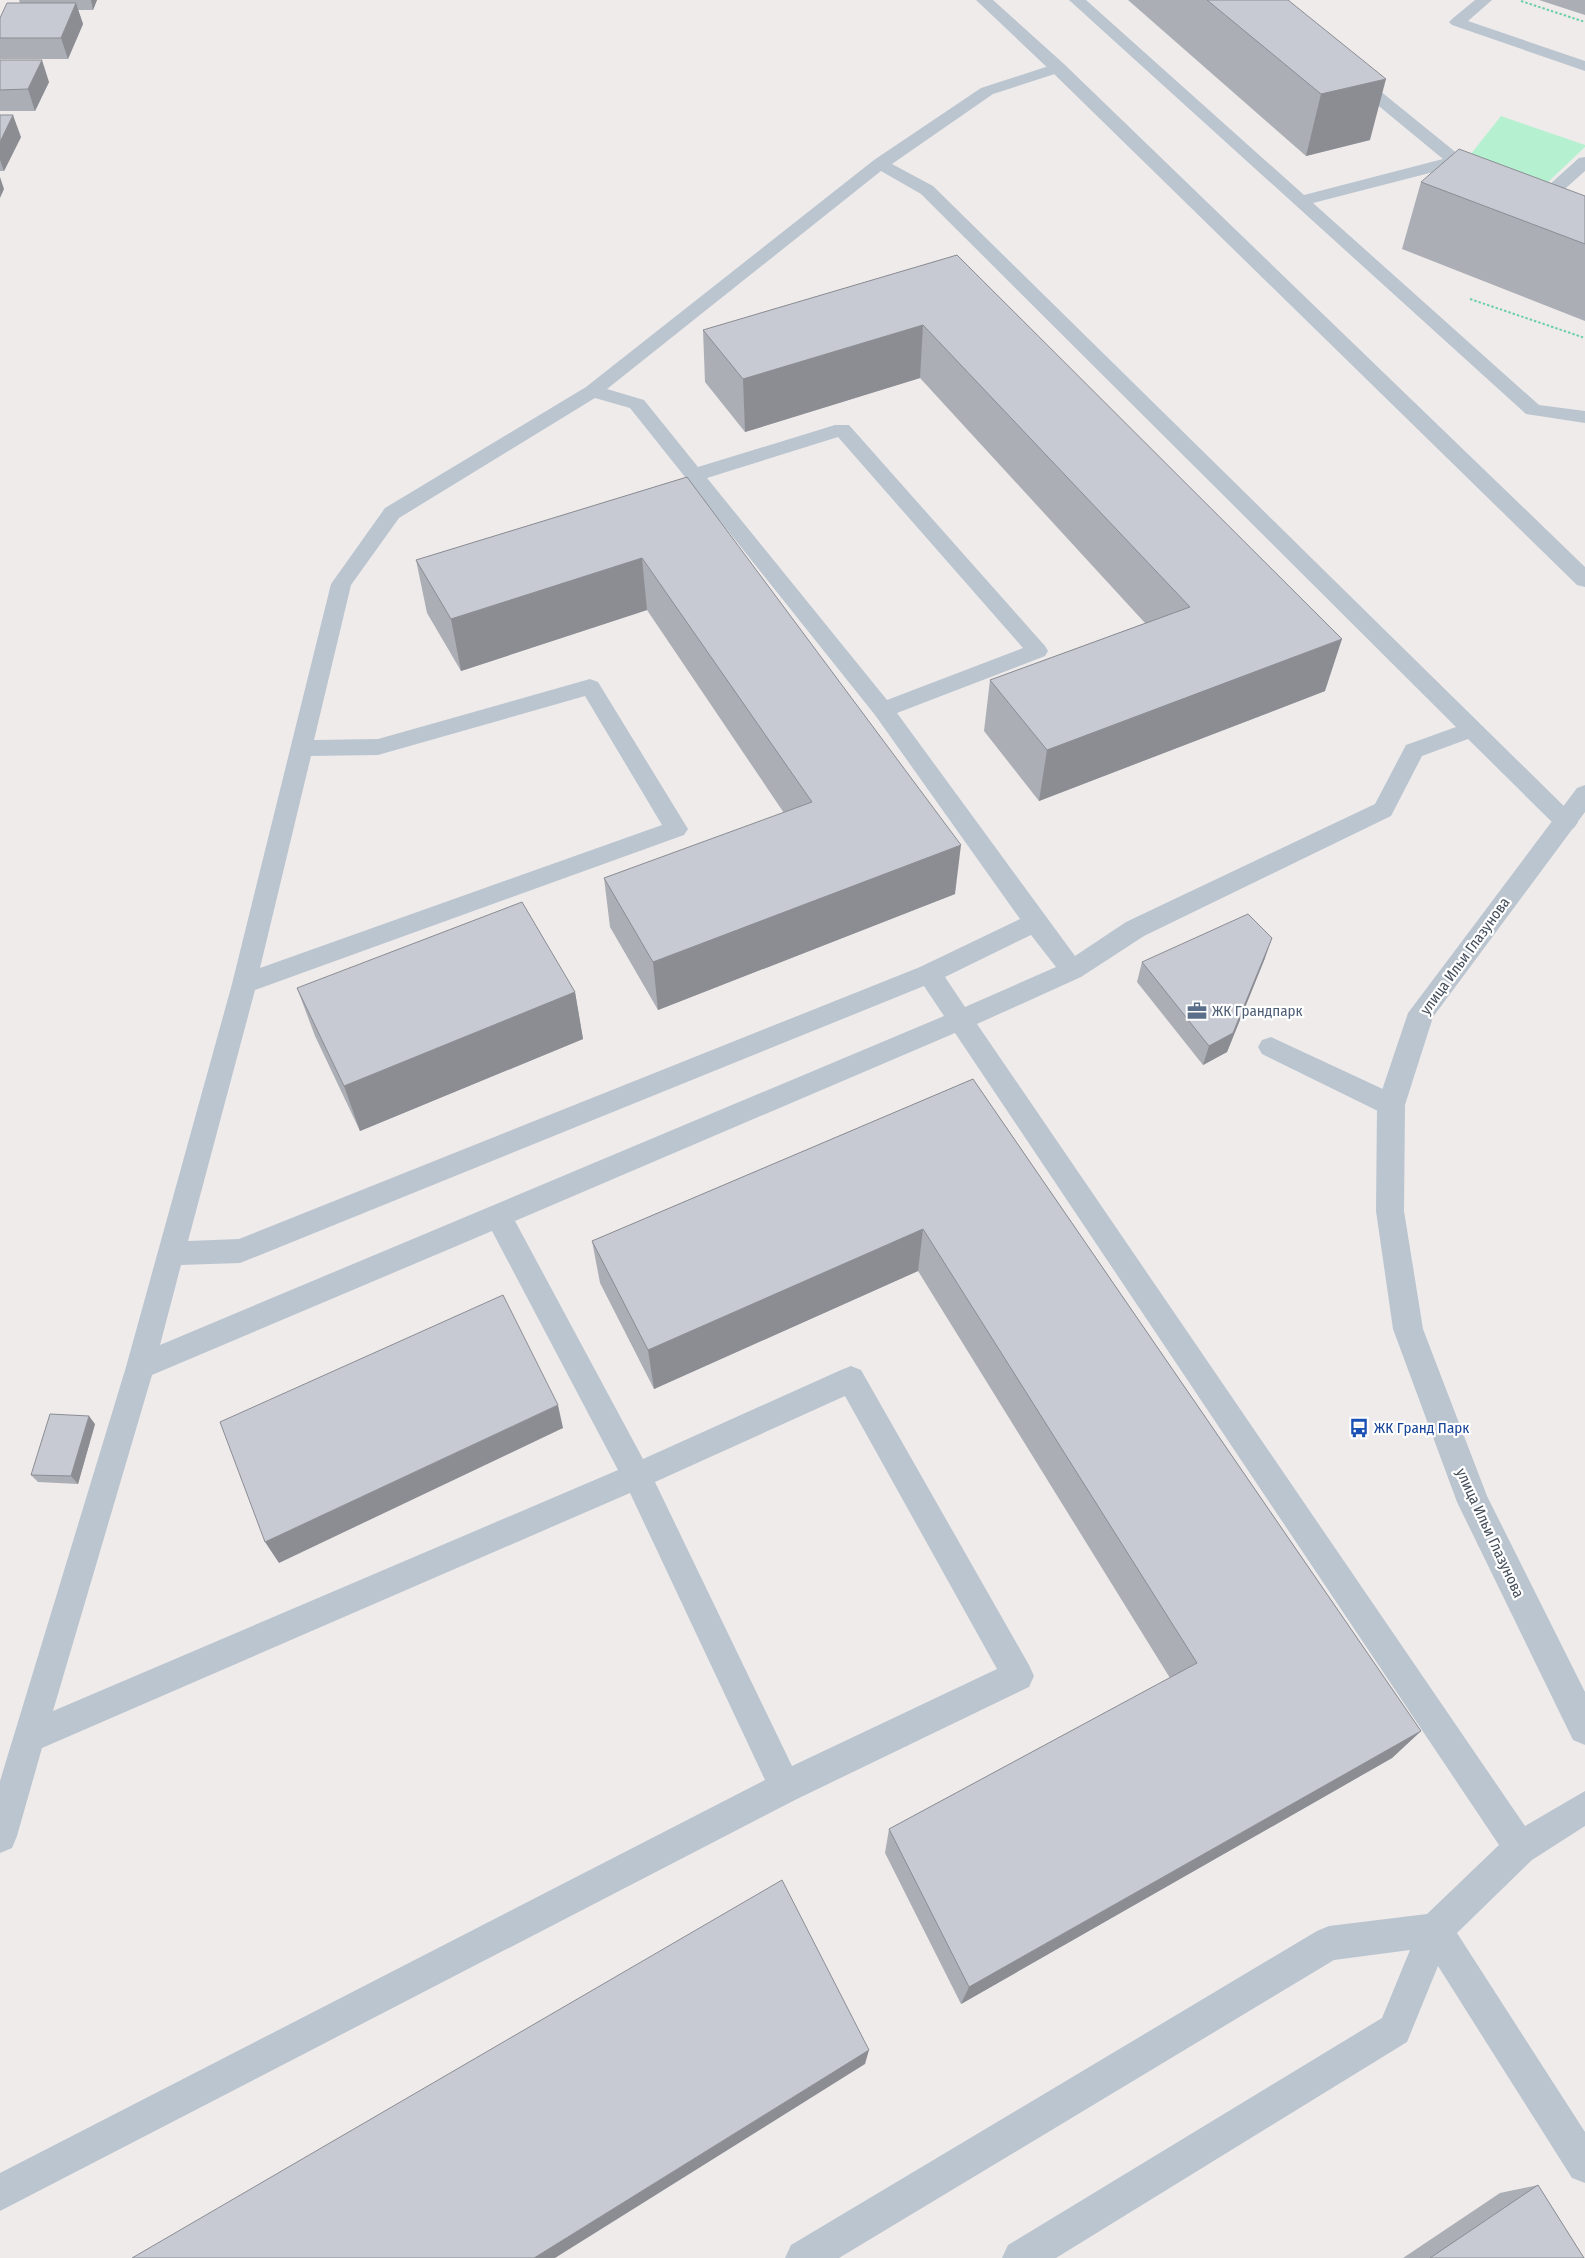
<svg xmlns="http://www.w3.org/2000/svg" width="1585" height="2258" viewBox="0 0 1585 2258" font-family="'Fira Sans Condensed',sans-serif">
<rect width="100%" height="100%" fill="#efebeb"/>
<path fill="#b5f1d1" d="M1501 116 1585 145V147L1543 187 1470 155Z"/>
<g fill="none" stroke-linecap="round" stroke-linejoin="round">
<g stroke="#6cd0a7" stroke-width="2" stroke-dasharray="2.5 2" stroke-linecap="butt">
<path d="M1521 1 1585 22"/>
<path d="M1470 299 1585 338"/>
</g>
<g fill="#bbc5cf" fill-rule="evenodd">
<path d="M1069 0H1086L1304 195 1443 159 1346 79 1344 76 1352 71 1358 73 1485 176 1487 180 1485 184H1473L1453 167 1313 203 1539 405 1585 411V423L1526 414Z"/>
<path d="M1475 0H1492L1468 21 1585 61V71L1452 25 1449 22 1452 19Z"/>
<path d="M1058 63 1066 68 1064 71 993 94 892 164 933 186 1574 816 1578 822 1574 828 1566 831 1558 828 1468 739 1422 756 1391 816 1144 936 1081 977 977 1024 1525 1826 1585 1791V1826L1532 1860 1457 1933 1585 2132V2183L1572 2178 1438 1966 1407 2042 1056 2258H1002L1008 2245 1382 2018 1410 1950 1334 1960 839 2258H785L791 2245 1317 1931 1329 1926 1427 1914 1499 1845 955 1033 515 1221 643 1459 841 1370 851 1366 861 1370 1029 1665 1034 1676 1029 1687 797 1799 0 2211V2173L765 1780 630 1493 42 1748 17 1836 12 1848 0 1853V1781L126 1367 232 984 331 584 385 508 586 387 874 160 981 88ZM881 171 921 194 1456 727 1406 745 1375 804 1126 922 1075 956 897 713 1045 656 1048 651 1045 646 849 425H835L698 467 644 400 607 389ZM595 398 630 408 875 715 1020 919 920 967 239 1239 188 1241 255 990 684 835 688 829 598 682 590 679 378 739 314 740 351 585 399 518ZM838 437 1023 648 887 700 707 478ZM585 696 662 825 260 968 311 756 378 755ZM1031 935 1056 967 965 1007 945 977ZM924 986 944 1016 160 1345 181 1265 240 1263 250 1259ZM492 1231 618 1470 53 1711 152 1375ZM845 1396 997 1669 792 1766 655 1482Z"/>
<path d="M1585 157V171L1539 212C1532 213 1526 213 1521 207L1524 203 1530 202 1579 158Z"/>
<path d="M1271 1037 1400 1097 1404 1105 1400 1113 1391 1116 1382 1113 1262 1054 1258 1047 1262 1040Z"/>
</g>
<g fill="#bbc5cf" fill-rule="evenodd">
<path d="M976 0H993L1064 64 1585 567V587L1577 585 1052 72Z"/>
<path d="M1585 785V812L1433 1017 1405 1105 1404 1211 1423 1329 1487 1496 1585 1692V1745L1573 1740 1457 1502 1393 1329 1376 1211 1377 1105 1408 1013 1577 788Z"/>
</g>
</g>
<g fill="#abaeb5">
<path d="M19 0H97L93 10H78L83 24 68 59H0V18L20 3Z"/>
<path d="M1128 0H1288L1370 140 1306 156Z"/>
<path d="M1539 0H1585V15Z"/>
<path d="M0 60 49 82 35 111H0Z"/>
<path d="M0 115 21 137 4 171H0Z"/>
<path d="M1421 182 1585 196V321L1402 249Z"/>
<path d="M957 255 1325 691 1039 801 984 731 990 680 1145 623 920 378 745 432 705 382 703 330Z"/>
<path d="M687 477 955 894 658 1010 610 927 604 878 784 813 647 610 461 671 427 613 416 560Z"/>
<path d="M1265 958 1227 1052 1203 1065 1137 982 1142 962Z"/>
<path d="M297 988 575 992 583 1039 360 1131 315 1036Z"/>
<path d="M973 1079 1421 1731 1392 1758 961 2004 885 1853 889 1829 1170 1678 918 1271 654 1389 600 1283 592 1241Z"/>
<path d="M95 1424 78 1484 38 1482 31 1475Z"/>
<path d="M1538 2185 1584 2258H1403L1500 2193Z"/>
</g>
<g fill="#8b8d93">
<path d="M91 0H97L93 10Z"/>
<path d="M76 3 83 24 68 59 61 38Z"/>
<path d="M42 60 49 82 35 111 28 89Z"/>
<path d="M1386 79 1370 140 1306 156 1321 94Z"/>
<path d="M13 115 21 137 4 171 0 160V142Z"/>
<path d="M0 177 4 189 0 198Z"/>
<path d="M923 325 920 378 745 432 743 379Z"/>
<path d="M642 558 647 610 461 671 451 619Z"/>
<path d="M1342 639 1325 691 1039 801 1047 750Z"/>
<path d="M961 845 955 894 658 1010 653 962Z"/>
<path d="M1272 938 1265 958 1227 1052 1203 1065 1209 1046Z"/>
<path d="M575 992 583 1039 360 1131 344 1086Z"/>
<path d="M923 1229 918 1271 654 1389 648 1350Z"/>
<path d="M558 1405 563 1428 279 1563 265 1542Z"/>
<path d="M89 1416 95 1424 78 1484 71 1476Z"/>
<path d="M1421 1731 1392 1758 961 2004 969 1987Z"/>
<path d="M869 2050 865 2064 555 2258H534Z"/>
</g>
<g fill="#c7cad2" stroke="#8b8d93">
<path d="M1207 0H1288L1386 79 1321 94Z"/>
<path d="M7 3H76L61 38H0V18Z"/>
<path d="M0 60H42L28 89 0 90Z"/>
<path d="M0 115H13L0 142Z"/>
<path d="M1459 149 1585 196V244L1421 182Z"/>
<path d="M957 255 1342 639 1047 750 990 680 1190 607 923 325 743 379 703 330Z"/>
<path d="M687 477 961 845 653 962 604 878 812 802 642 558 451 619 416 560Z"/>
<path d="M522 902 575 992 344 1086 297 988Z"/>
<path d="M1248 914 1272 938 1233 1033 1209 1046 1142 962Z"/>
<path d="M973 1079 1421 1731 969 1987 889 1829 1197 1663 923 1229 648 1350 592 1241Z"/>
<path d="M503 1295 558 1405 265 1542 220 1422Z"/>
<path d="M50 1414 89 1416 71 1476 31 1475Z"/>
<path d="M782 1880 869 2050 534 2258H132Z"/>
<path d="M1538 2185 1584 2258H1430Z"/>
</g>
<defs>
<symbol id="office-bare" viewBox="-9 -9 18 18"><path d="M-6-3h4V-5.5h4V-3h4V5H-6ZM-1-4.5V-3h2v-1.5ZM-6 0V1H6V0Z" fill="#5c6f8a" stroke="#fff" stroke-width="2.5" paint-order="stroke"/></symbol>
<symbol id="bus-bare" viewBox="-9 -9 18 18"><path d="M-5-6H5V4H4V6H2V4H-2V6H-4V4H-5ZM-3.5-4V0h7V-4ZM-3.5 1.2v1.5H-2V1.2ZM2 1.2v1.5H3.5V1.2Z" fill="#1a4fb4" stroke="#fff" stroke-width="2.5" paint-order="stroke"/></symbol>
</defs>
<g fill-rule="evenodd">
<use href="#office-bare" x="1183" y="997" width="28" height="28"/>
<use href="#bus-bare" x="1345" y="1414" width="28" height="28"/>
</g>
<g text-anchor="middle" stroke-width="4.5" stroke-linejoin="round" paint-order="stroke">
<g font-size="15" fill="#434d5a" stroke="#fff">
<text transform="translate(1465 956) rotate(-54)" y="5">улица Ильи Глазунова</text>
<text transform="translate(1490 1533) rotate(65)" y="5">улица Ильи Глазунова</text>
</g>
<g font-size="15" fill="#4e5e75" stroke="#fff" text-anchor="start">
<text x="1212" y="1016">ЖК Грандпарк</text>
</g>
<g font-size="15" fill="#164399" stroke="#fff" text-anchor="start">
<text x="1374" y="1433">ЖК Гранд Парк</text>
</g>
</g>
</svg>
